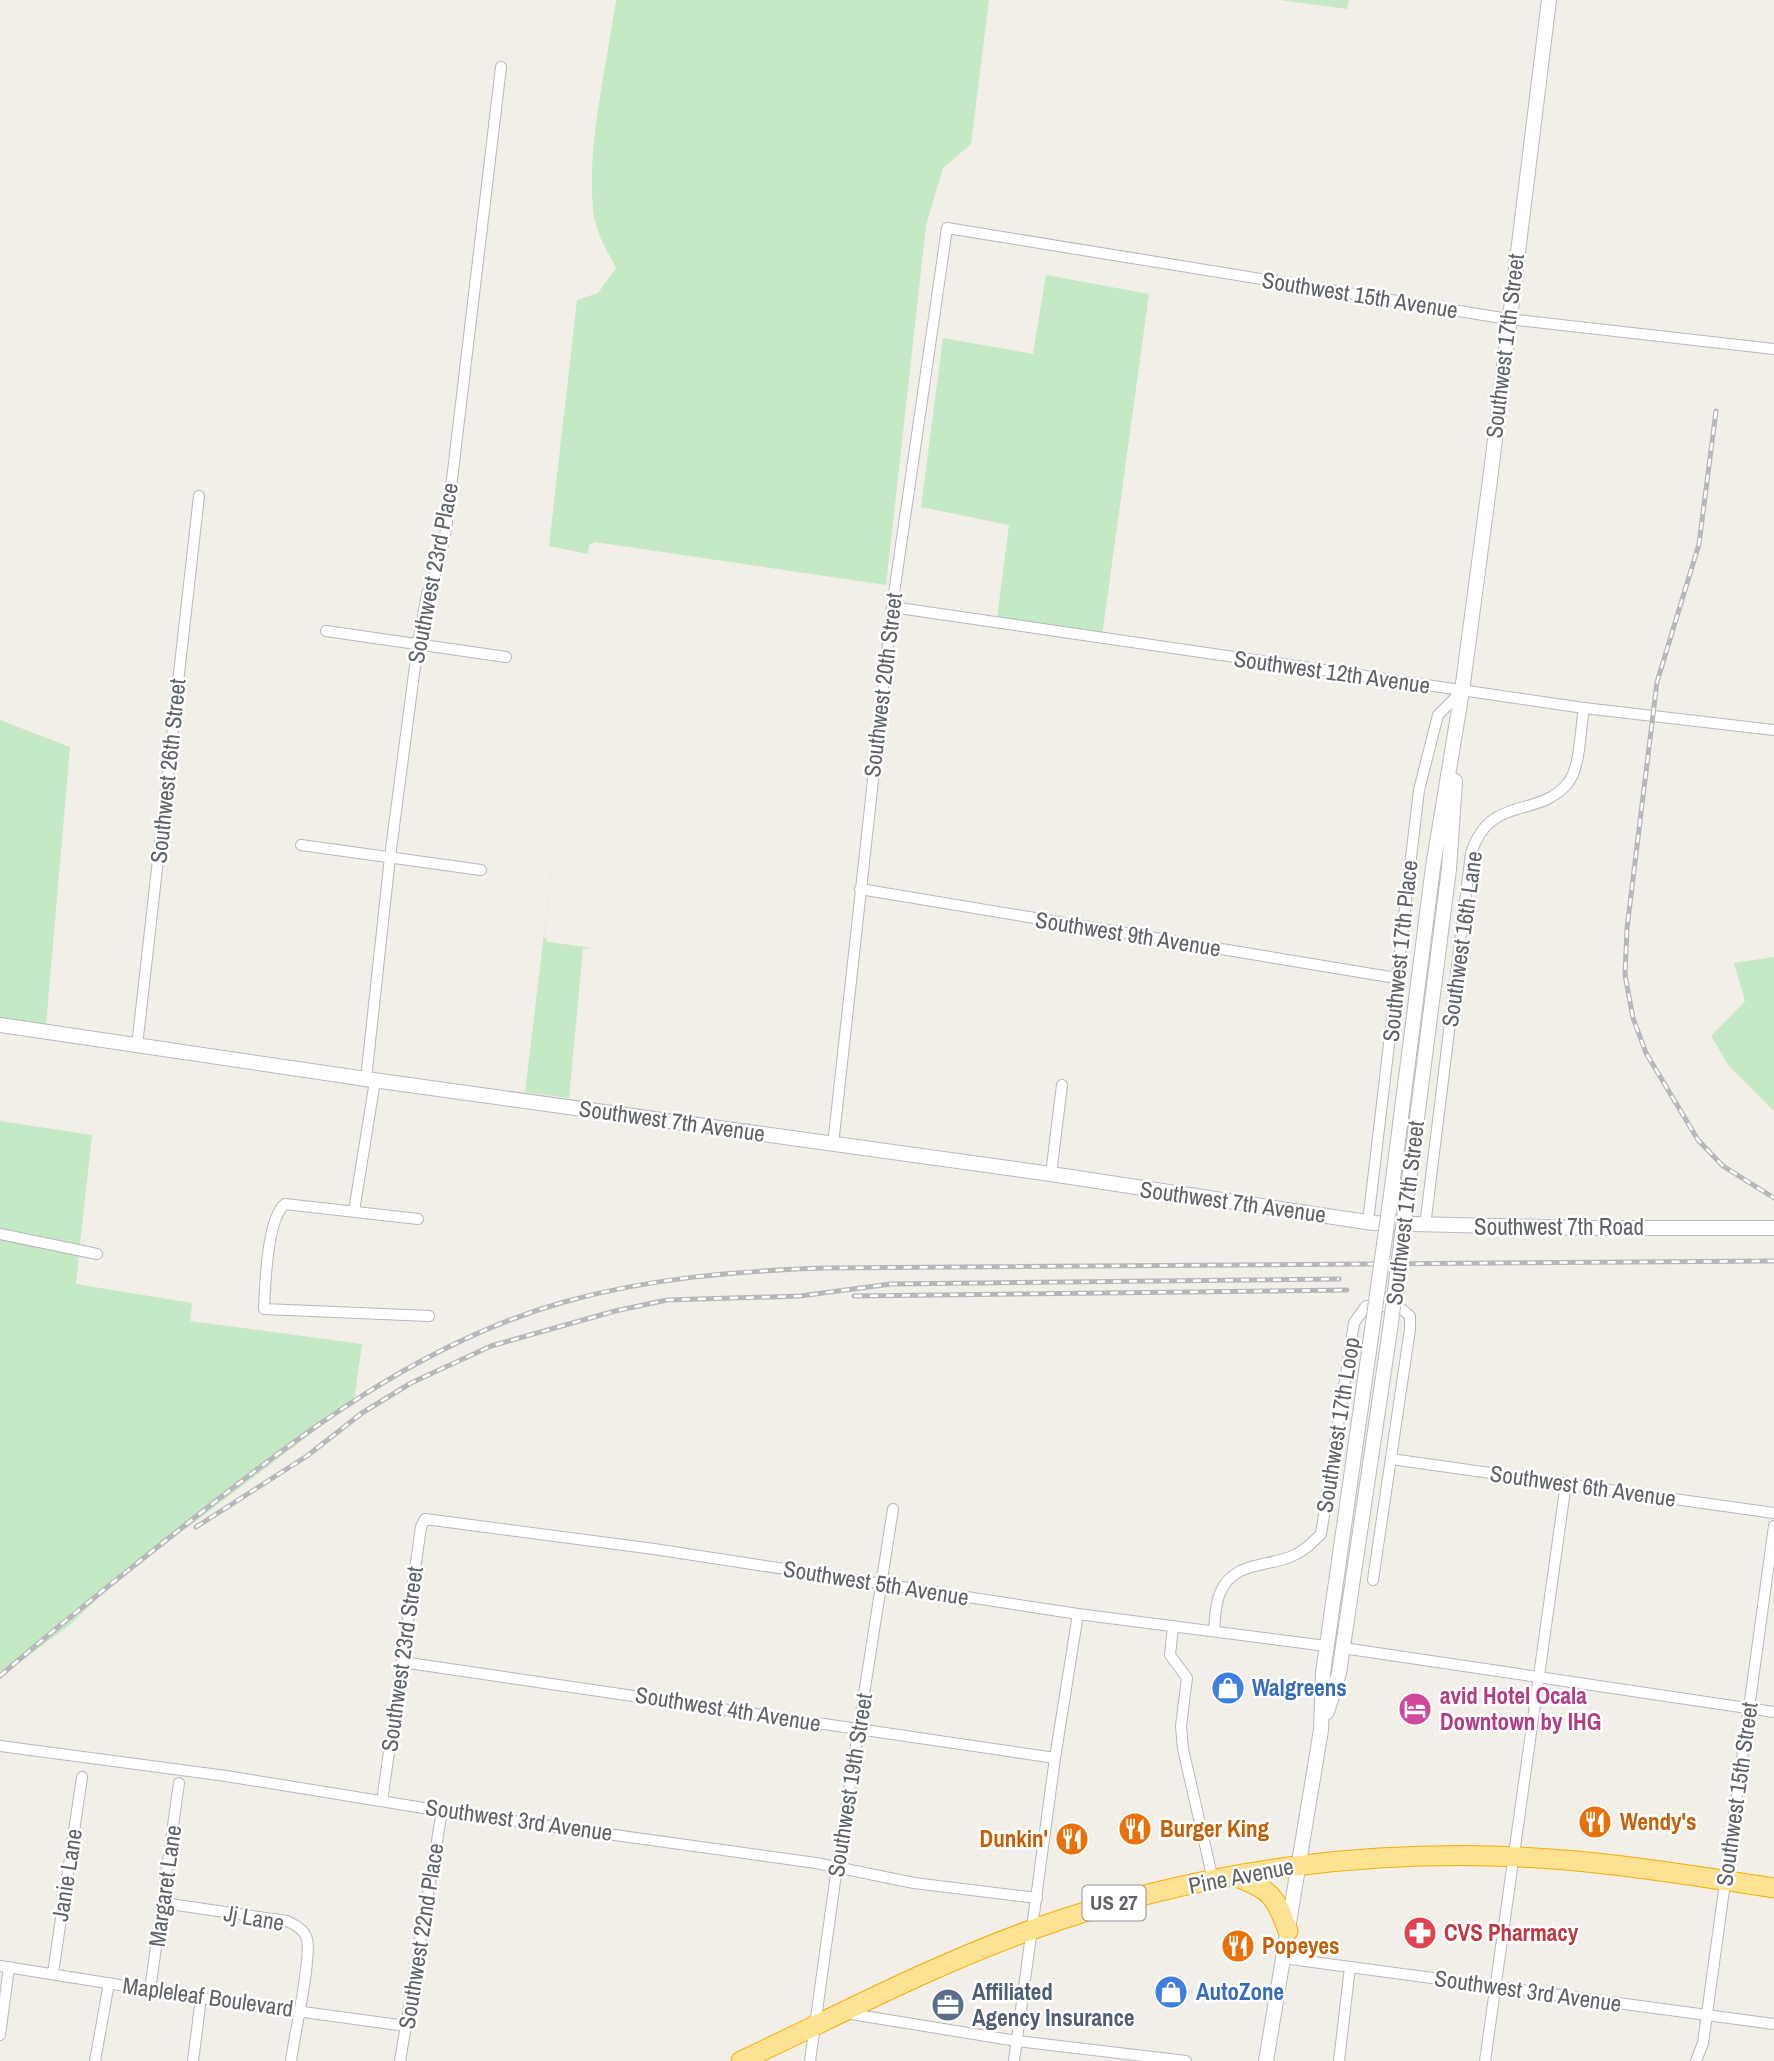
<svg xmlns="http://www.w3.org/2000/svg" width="1774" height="2061" viewBox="0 0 1774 2061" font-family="'Archivo Narrow',sans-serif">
<rect width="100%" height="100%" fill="#f1efe8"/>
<g fill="#c5e8c5">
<path d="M616 0H989L971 144 943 168 926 225 886 585 595 542 589 545 588 554 549 546 577 300 598 293 616 268C606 249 595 231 593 209 587 143 607 65 616 0Z"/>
<path d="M1280 0H1349L1347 9Z"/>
<path d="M1046 275 1149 294 1102 636 997 618 1009 525 921 507 943 338 1033 354Z"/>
<path d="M0 720 70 747 46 1025 0 1020Z"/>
<path d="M565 760 544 937 548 942 593 948 583 949 569 1098 525 1092Z"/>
<path d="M1774 957V1111L1729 1066 1711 1036 1745 1001 1734 963Z"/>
<path d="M0 1121 92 1135 80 1245 0 1229Z"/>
<path d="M0 1240 79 1255 76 1284 192 1303 190 1321 362 1344 354 1401 109 1587 71 1624 0 1677Z"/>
</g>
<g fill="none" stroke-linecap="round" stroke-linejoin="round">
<defs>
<g id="street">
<path d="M892 607 1584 708 1774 730"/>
<path d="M326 631 506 657"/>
<path d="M301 845 481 870"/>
<path d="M860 889 1396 978"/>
<path d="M137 1046 199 496"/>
<path d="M366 1079 390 857 418 643 427 594 438 567 446 530 501 67"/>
<path d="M833 1145 892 607 947 228 1508 319 1774 349"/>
<path d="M1051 1174 1062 1085"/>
<path d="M354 1211 375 1081"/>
<path d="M418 1219 285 1204C267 1218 265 1286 264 1309L429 1316"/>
<path d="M1368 1222 1419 790 1438 715 1462 691"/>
<path d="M1425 1226 1471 853C1491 793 1537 820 1568 783 1581 766 1580 729 1584 708"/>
<path d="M0 1234 97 1254"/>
<path d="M1391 1459 1774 1513"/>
<path d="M1173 1626 1170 1655 1187 1678 1181 1726 1183 1749 1213 1880"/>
<path d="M1214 1631C1215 1619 1215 1604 1220 1593 1233 1562 1264 1567 1290 1557 1303 1552 1311 1544 1321 1534L1354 1323 1366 1306H1398L1410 1316V1329L1373 1580"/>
<path d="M1343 1648 1774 1712"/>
<path d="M402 1662C620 1692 837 1728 1055 1758"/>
<path d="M0 1746 226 1776 442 1811 816 1863 914 1883 1037 1898"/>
<path d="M382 1801 421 1527 425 1519 654 1549 1078 1614 1326 1646"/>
<path d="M163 1903 287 1921C295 1925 304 1929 307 1939 312 1957 294 2037 291 2061"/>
<path d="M1283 1958 1774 2024"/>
<path d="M0 1966 201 1998 406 2026"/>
<path d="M53 1973 82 1777"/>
<path d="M150 1990 179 1783"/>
<path d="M845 2013 1017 2041 1186 2061"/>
<path d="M0 2035 9 1967"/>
<path d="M95 2061 109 1983"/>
<path d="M193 2061 201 1998"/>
<path d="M400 2061 442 1811"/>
<path d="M810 2061 837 1867 893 1509"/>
<path d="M1014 2061 1055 1758 1078 1614"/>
<path d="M1339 2061 1350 1967"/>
<path d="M1485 2061 1566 1483"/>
<path d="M1696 2061 1703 2043 1774 1526"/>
</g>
<g id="secondary">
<path d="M0 1025 366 1079 1051 1174 1373 1223 1583 1228H1774"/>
<path d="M1391 1195 1433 867 1462 691 1490 480 1549 0"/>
<path d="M1407 1196 1449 869 1455 781"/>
<path d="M1327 1712 1339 1673 1390 1330"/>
<path d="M1266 2061 1321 1730 1323 1673 1372 1330"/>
</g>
<g id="highway">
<path d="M1234 1876C1270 1889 1275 1895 1288 1931"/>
<path d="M741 2061C837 2016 931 1966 1031 1930 1205 1867 1392 1844 1577 1861 1643 1867 1708 1878 1774 1888"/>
</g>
</defs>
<use href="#street" stroke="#b5b8bc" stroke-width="12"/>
<use href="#secondary" stroke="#b6babf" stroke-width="16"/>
<use href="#highway" stroke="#f9ab00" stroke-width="21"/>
<use href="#street" stroke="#fff" stroke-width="10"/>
<use href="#secondary" stroke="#fff" stroke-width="14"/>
<use href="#highway" stroke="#fde293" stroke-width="19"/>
<defs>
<g id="rail">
<path d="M1716 411 1699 544 1657 682 1627 928 1625 975 1633 1018 1646 1053 1698 1140 1723 1166 1774 1198"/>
<path d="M854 1296 1347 1290"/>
<path d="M196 1527 307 1456 362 1413 411 1383 491 1346 615 1311 667 1300 800 1296 891 1284 1339 1279"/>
<path d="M0 1676C60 1624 122 1575 184 1526 301 1434 419 1343 564 1302 650 1278 736 1271 825 1268L1774 1261"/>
</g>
</defs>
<use href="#rail" stroke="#b6b7b8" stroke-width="5"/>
<use href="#rail" stroke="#fff" stroke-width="2.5" stroke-dasharray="8" stroke-linecap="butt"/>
<defs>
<g id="secondary-bridge">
<path d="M1372 1330 1391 1195"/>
<path d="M1390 1330 1407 1196"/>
</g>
</defs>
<use href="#secondary-bridge" stroke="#b6babf" stroke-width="16" stroke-linecap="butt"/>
<use href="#secondary-bridge" stroke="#fff" stroke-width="14"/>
</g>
<defs>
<symbol id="shop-disc" viewBox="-11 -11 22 22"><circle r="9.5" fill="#3f7fe0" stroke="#fff"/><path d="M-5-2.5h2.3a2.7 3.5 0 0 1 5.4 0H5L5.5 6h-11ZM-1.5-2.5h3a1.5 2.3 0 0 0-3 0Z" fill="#fff"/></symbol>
<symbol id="hotel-disc" viewBox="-11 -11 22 22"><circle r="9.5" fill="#d1479c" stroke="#fff"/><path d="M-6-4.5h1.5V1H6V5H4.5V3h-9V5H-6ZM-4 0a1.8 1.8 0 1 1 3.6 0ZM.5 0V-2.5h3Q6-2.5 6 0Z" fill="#fff"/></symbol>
<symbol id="restaurant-disc" viewBox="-11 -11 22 22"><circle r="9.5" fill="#e8710a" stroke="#fff"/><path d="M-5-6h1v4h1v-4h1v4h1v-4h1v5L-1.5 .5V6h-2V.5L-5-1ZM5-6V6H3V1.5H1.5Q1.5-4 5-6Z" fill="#fff"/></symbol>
<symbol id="pharmacy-disc" viewBox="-11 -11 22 22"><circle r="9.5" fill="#e0444e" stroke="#fff"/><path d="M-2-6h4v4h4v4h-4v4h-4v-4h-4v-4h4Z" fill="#fff"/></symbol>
<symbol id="office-disc" viewBox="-11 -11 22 22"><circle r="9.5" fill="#5c6f8a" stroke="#fff"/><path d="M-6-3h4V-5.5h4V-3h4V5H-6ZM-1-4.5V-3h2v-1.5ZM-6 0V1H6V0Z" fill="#fff"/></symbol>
</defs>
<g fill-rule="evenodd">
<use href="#shop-disc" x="1209" y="1669" width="38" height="38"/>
<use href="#hotel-disc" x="1396" y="1690" width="38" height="38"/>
<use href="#restaurant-disc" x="1576" y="1803" width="38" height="38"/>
<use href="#restaurant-disc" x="1116" y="1810" width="38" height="38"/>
<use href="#restaurant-disc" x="1053" y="1820" width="38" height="38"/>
<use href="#pharmacy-disc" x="1401" y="1914" width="38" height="38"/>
<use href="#restaurant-disc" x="1219" y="1927" width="38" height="38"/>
<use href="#shop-disc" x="1152" y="1973" width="38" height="38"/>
<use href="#office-disc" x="929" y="1986" width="38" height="38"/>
</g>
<g text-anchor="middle" stroke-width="5" stroke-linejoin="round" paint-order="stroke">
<rect fill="#fff" stroke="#8f9295" stroke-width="2" x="1082.5" y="1885.5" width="63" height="35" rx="5"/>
<g font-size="21" font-weight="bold" fill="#5f6368">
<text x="1114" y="1910">US 27</text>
</g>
<g font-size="23" fill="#5f6368" stroke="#fff">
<text transform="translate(1360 295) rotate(9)" y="8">Southwest 15th Avenue</text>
<text transform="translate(1505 346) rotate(-83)" y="8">Southwest 17th Street</text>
<text transform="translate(433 573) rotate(-79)" y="8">Southwest 23rd Place</text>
<text transform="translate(1332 672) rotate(8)" y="8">Southwest 12th Avenue</text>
<text transform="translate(883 685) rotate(-83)" y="8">Southwest 20th Street</text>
<text transform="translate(168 771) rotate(-84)" y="8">Southwest 26th Street</text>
<text transform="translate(1128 934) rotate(9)" y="8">Southwest 9th Avenue</text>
<text transform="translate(1462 939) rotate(-82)" y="8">Southwest 16th Lane</text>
<text transform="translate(1400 951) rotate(-84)" y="8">Southwest 17th Place</text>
<text transform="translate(672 1121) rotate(8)" y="8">Southwest 7th Avenue</text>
<text transform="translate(1233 1202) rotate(8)" y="8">Southwest 7th Avenue</text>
<text transform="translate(1405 1213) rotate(-83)" y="8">Southwest 17th Street</text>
<text x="1559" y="1235">Southwest 7th Road</text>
<text transform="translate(1338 1425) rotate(-81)" y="8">Southwest 17th Loop</text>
<text transform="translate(1583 1486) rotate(8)" y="8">Southwest 6th Avenue</text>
<text transform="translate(876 1583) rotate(9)" y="8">Southwest 5th Avenue</text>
<text transform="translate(402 1659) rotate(-82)" y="8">Southwest 23rd Street</text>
<text transform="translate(728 1709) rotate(9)" y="8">Southwest 4th Avenue</text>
<text transform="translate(850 1785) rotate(-81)" y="8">Southwest 19th Street</text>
<text transform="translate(1737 1794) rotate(-82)" y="8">Southwest 15th Street</text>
<text transform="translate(519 1820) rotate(8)" y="8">Southwest 3rd Avenue</text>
<text transform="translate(67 1875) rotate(-81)" y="8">Janie Lane</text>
<text transform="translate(1241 1876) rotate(-11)" y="8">Pine Avenue</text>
<text transform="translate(165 1886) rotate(-82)" y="8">Margaret Lane</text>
<text transform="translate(254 1918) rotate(10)" y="8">Jj Lane</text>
<text transform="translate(421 1936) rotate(-81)" y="8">Southwest 22nd Place</text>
<text transform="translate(1528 1991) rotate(8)" y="8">Southwest 3rd Avenue</text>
<text transform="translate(208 1997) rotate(8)" y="8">Mapleleaf Boulevard</text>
</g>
<g font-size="23" font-weight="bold" fill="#366cbe" stroke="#fff" text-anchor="start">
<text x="1252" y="1696">Walgreens</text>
<text x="1196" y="2000">AutoZone</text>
</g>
<g font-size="23" font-weight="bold" fill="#b23c85" stroke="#fff" text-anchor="start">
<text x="1440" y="1704">avid Hotel Ocala<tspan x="1440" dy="26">Downtown by IHG</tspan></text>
</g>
<g font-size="23" font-weight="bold" fill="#c56008" stroke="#fff" text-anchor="start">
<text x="1620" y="1830">Wendy's</text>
<text x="1160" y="1837">Burger King</text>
<text x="1048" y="1847" text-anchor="end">Dunkin'</text>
<text x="1262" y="1954">Popeyes</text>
</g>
<g font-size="23" font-weight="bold" fill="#be3a42" stroke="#fff" text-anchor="start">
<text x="1444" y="1941">CVS Pharmacy</text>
</g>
<g font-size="23" font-weight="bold" fill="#4e5e75" stroke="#fff" text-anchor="start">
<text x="972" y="2000">Affiliated<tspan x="972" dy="26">Agency Insurance</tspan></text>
</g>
</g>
</svg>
